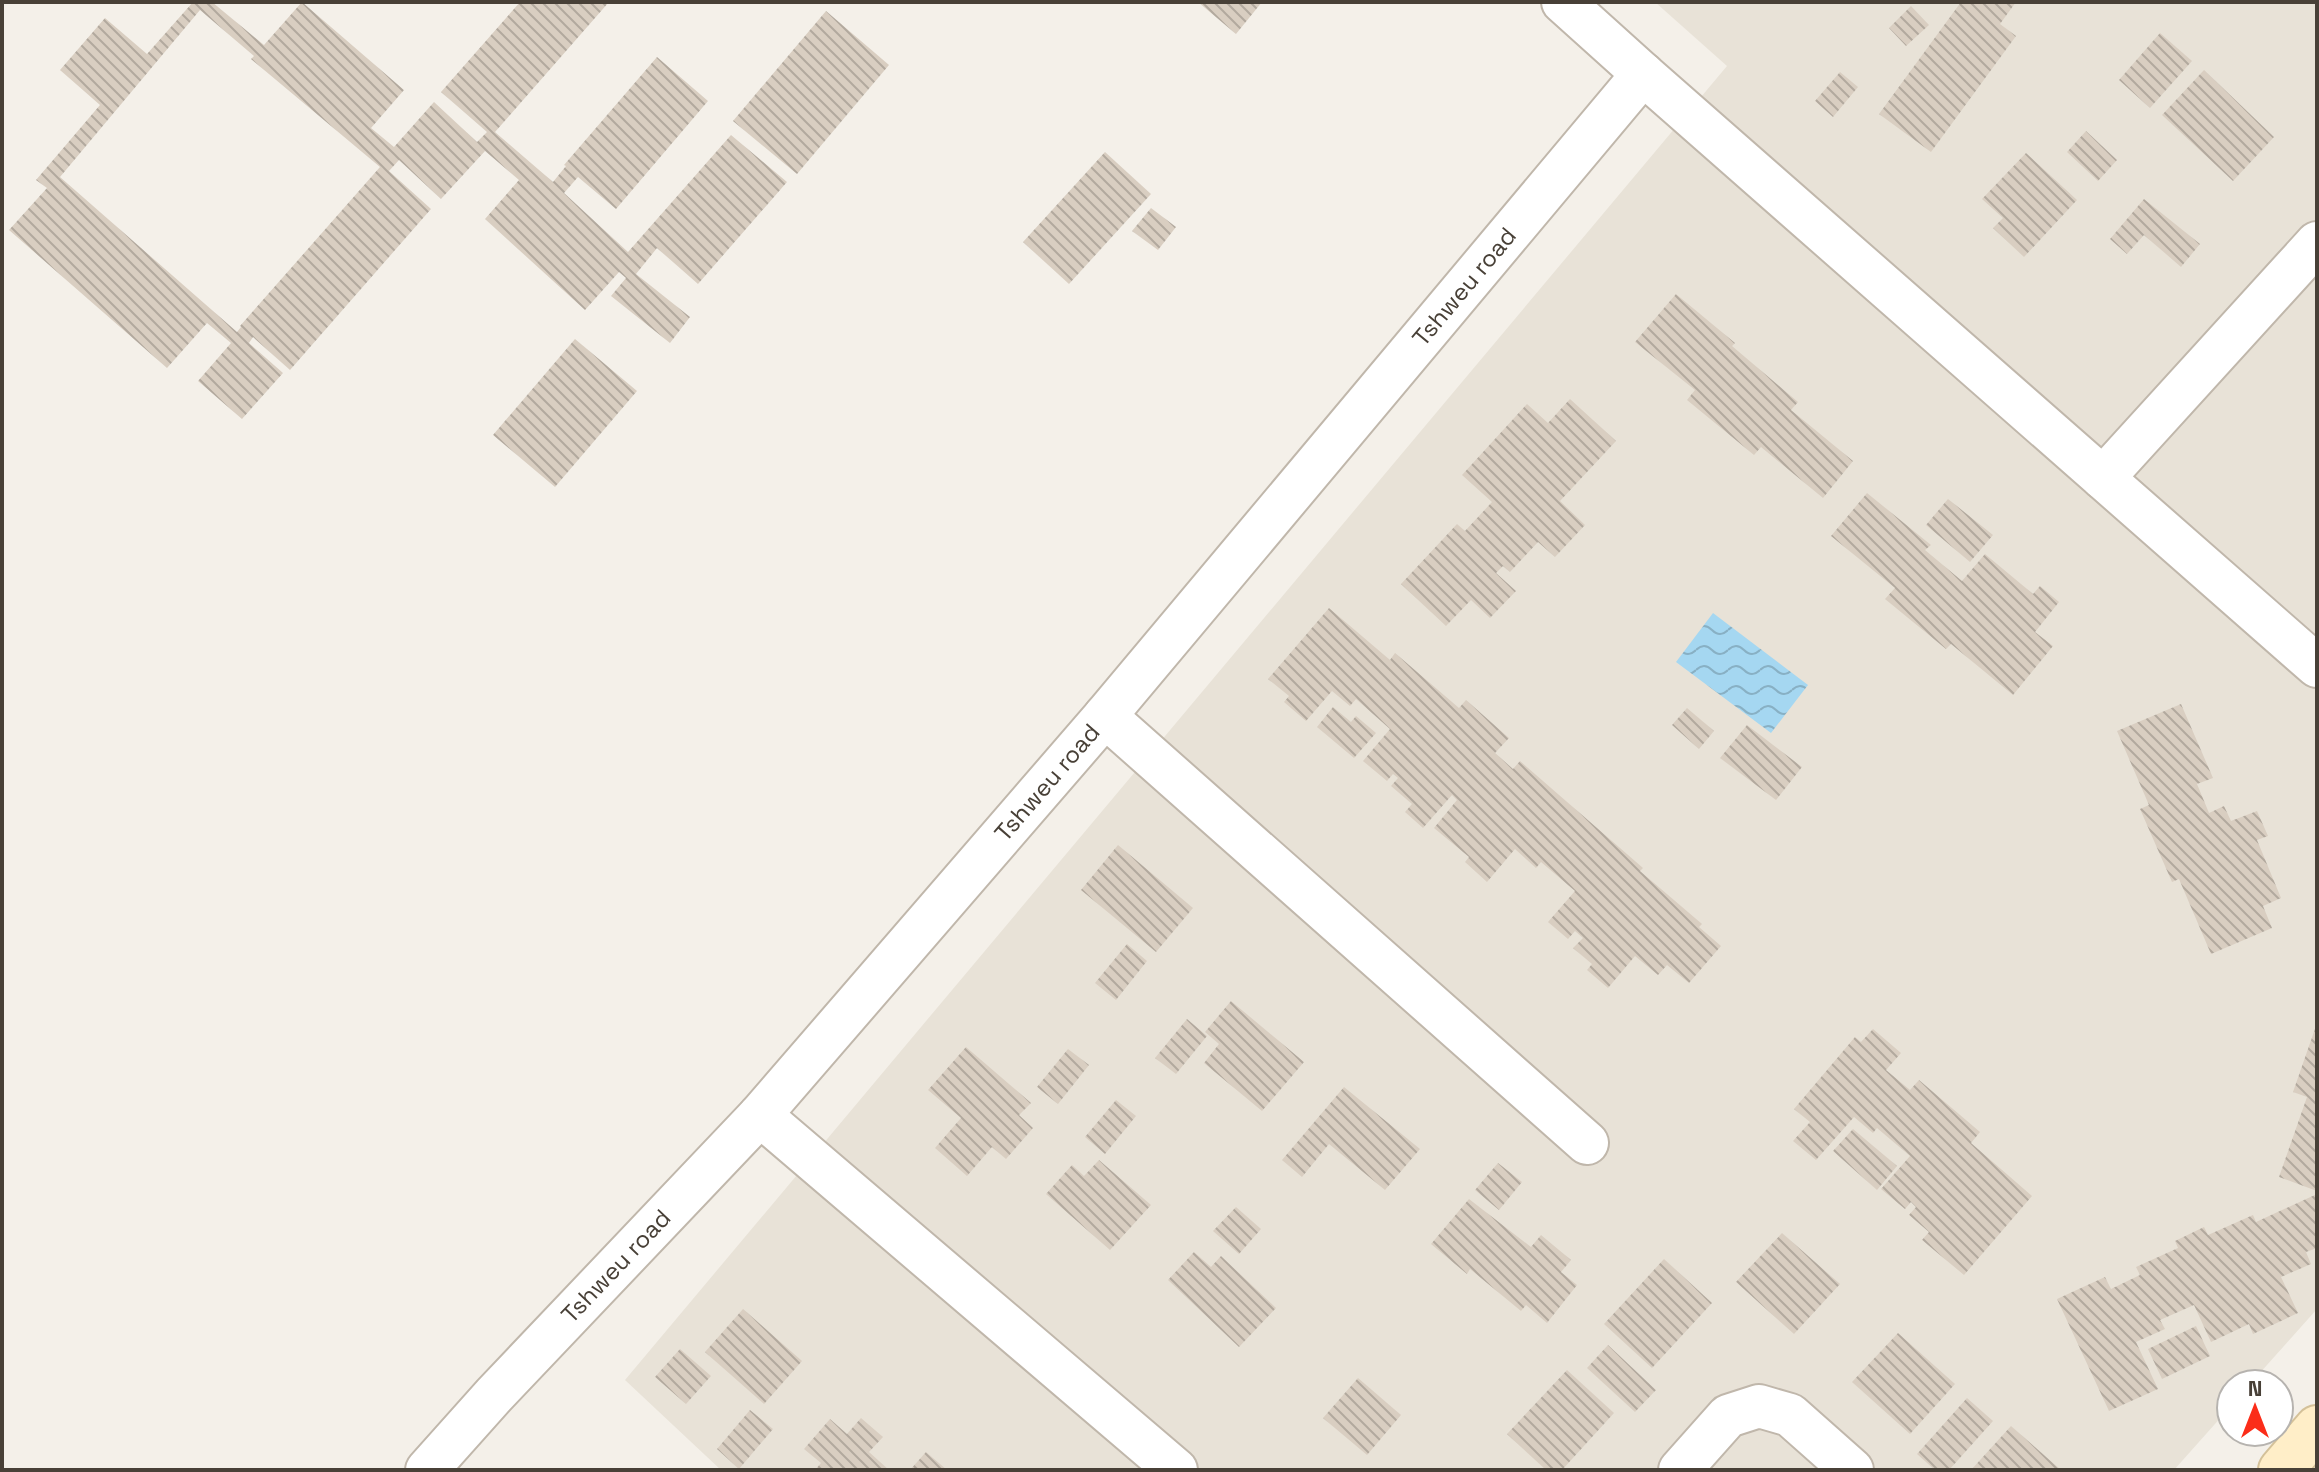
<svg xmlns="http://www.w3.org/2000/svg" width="2319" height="1472" viewBox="0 0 2319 1472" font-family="'Space Grotesk',sans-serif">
<defs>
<pattern id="water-waves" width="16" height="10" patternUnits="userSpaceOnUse" patternTransform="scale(2)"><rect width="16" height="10" fill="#a5d7f1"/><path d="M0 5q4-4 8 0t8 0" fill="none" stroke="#88b0c4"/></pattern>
<pattern id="building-back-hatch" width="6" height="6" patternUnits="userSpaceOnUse" patternTransform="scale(2)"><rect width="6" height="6" fill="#d9cec1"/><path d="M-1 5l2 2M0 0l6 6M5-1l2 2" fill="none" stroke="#b2a99e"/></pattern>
</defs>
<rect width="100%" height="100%" fill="#f4f0e9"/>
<path fill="#e8e2d7" d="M1655 2H2317V1309L2250 1384H2231V1406L2174 1470H721L625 1380 1727 66Z"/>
<path fill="url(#water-waves)" d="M1713 613 1808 685 1771 733 1676 662Z"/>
<g fill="url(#building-back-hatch)" fill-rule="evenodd">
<path d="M193 2H212L264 45 302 2 404 90 371 128 394 147 434 102 477 142 487 132 441 92 520 2H609L495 132 553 182 566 166 564 165 657 57 708 101 616 209 578 177 564 193 628 252 731 135 787 182 698 284 657 248 636 274 690 317 670 343 611 296 626 278 619 272 585 310 485 219 519 180 485 151 441 199 399 160 389 171 431 209 290 370 253 337 249 343 283 373 242 419 198 381 231 343 207 323 167 368 9 230 47 188 36 180 100 105 60 70 105 18 147 54ZM200 10 254 56 251 59 380 167 240 326 241 327 237 332 60 177Z"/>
<path d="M1198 2H1262L1236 34Z"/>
<path d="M1961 2H2016L2000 24 2016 36 1931 152 1879 114Z"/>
<path d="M1911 6 1929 25 1906 46 1889 28Z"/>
<path d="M826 11 889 65 797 174 733 121Z"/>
<path d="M2160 33 2192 61 2150 108 2119 80Z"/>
<path d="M2204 70 2274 137 2233 181 2162 115Z"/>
<path d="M1840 72 1858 87 1833 117 1815 101Z"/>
<path d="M2086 131 2117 160 2098 181 2067 152Z"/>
<path d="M1105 152 1151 194 1069 284 1023 242Z"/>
<path d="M2026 153 2077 200 2024 257 1993 228 2003 218 1982 199Z"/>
<path d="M2144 199 2200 244 2181 267 2144 235 2127 254 2110 239Z"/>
<path d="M1151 208 1176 227 1158 250 1132 231Z"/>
<path d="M1676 294 1735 343 1732 346 1798 402 1791 410 1853 461 1823 498 1761 447 1754 455 1687 400 1695 390 1635 342Z"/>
<path d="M575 339 637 391 555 487 493 435Z"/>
<path d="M1570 399 1616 441 1560 501 1585 525 1555 557 1538 542 1510 572 1503 566 1496 573 1516 591 1490 618 1471 600 1446 626 1401 584 1457 524 1465 531 1492 502 1462 475 1527 404 1548 423Z"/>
<path d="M1867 493 1931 545 1925 550 1962 581 1985 554 2033 594 2040 586 2059 602 2035 632 2053 646 2013 695 1951 644 1946 649 1885 599 1895 588 1831 536Z"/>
<path d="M1948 499 1993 535 1970 562 1926 525Z"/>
<path d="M1329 608 1390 660 1395 653 1459 708 1466 700 1509 738 1495 753 1513 769 1520 761 1643 868 1640 871 1702 924 1699 927 1721 946 1689 983 1667 965 1658 975 1635 956 1608 988 1587 970 1592 964 1573 948 1583 938 1575 931 1568 939 1548 922 1575 891 1541 862 1536 868 1515 849 1487 882 1465 862 1469 857 1434 828 1457 800 1452 795 1423 828 1405 812 1412 804 1391 786 1398 778 1393 774 1387 781 1363 761 1390 729 1356 699 1350 706 1332 691 1306 721 1284 702 1289 696 1268 679Z"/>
<path d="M2181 704 2213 778 2197 784 2209 813 2224 806 2231 821 2257 811 2268 836 2257 840 2281 898 2263 906 2272 928 2211 954 2179 879 2172 882 2140 809 2149 805 2117 731Z"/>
<path d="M1333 707 1351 722 1356 716 1376 733 1354 758 1317 727Z"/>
<path d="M1687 708 1714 731 1699 749 1672 725Z"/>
<path d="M1747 725 1802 767 1776 800 1720 758Z"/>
<path d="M1118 845 1193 908 1156 952 1081 890Z"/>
<path d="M1127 944 1147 961 1116 1000 1095 983Z"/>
<path d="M1231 1001 1304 1062 1262 1111 1204 1063 1219 1044 1205 1032Z"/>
<path d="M1187 1019 1207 1036 1176 1074 1155 1058Z"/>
<path d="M2317 1023V1191L2279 1177 2307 1097 2293 1092Z"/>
<path d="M1873 1029 1901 1053 1886 1070 1910 1090 1919 1080 1980 1132 1971 1143 2032 1196 1964 1275 1922 1240 1929 1232 1909 1215 1916 1207 1911 1202 1905 1209 1881 1189 1910 1156 1877 1128 1873 1133 1854 1117 1816 1160 1793 1141 1810 1122 1794 1109 1855 1037 1861 1042Z"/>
<path d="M966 1047 1031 1103 1019 1115 1033 1128 1006 1159 992 1147 967 1176 935 1148 961 1118 928 1090Z"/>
<path d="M1068 1049 1089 1065 1058 1104 1037 1087Z"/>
<path d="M1344 1087 1420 1149 1385 1190 1329 1144 1302 1177 1282 1160Z"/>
<path d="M1116 1100 1136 1116 1105 1154 1085 1137Z"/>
<path d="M1853 1129 1897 1166 1877 1190 1833 1151Z"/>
<path d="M1099 1160 1151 1205 1110 1250 1046 1194 1072 1165 1084 1176Z"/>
<path d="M1498 1163 1522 1182 1499 1210 1475 1190Z"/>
<path d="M2317 1194V1248L2306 1252 2311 1264 2281 1277 2298 1313 2253 1334 2249 1324 2211 1342 2194 1305 2160 1320 2165 1329 2136 1342 2158 1389 2109 1411 2057 1299 2105 1277 2111 1289 2140 1275 2136 1267 2178 1248 2175 1241 2204 1227 2208 1235 2253 1215 2256 1222Z"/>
<path d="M1469 1199 1531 1247 1541 1235 1571 1260 1561 1272 1577 1285 1547 1323 1526 1305 1521 1311 1470 1269 1467 1274 1431 1244Z"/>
<path d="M1236 1207 1261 1229 1239 1254 1213 1231Z"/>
<path d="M1782 1233 1840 1284 1794 1334 1736 1282Z"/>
<path d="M1194 1252 1211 1267 1221 1256 1276 1308 1239 1347 1168 1280Z"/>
<path d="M1664 1259 1712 1303 1652 1368 1604 1324Z"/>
<path d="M743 1309 802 1361 764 1404 705 1352Z"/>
<path d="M2196 1326 2210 1356 2162 1379 2148 1349Z"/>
<path d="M1898 1333 1955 1384 1910 1434 1852 1382Z"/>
<path d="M1608 1345 1656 1390 1635 1412 1587 1368Z"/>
<path d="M680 1349 711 1376 686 1404 655 1377Z"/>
<path d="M1567 1370 1614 1413 1562 1470H1546L1507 1434Z"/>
<path d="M1358 1378 1401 1415 1367 1455 1323 1418Z"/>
<path d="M1967 1398 1993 1421 1949 1470H1935L1917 1454Z"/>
<path d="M750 1410 773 1429 739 1469 717 1449Z"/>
<path d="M861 1418 883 1437 869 1452 889 1470H815L821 1463 804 1449 830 1419 847 1434Z"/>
<path d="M2011 1426 2061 1470H1971Z"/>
<path d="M926 1452 947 1470H910Z"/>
</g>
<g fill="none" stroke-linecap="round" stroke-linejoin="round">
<defs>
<g id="minor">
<path d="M1563 2 1643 74 2317 666"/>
<path d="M2103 478 2317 243"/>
<path d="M1105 716 1587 1143"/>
<path d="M760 1115 1176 1470"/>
<path id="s1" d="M427 1470 494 1395 760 1115 1105 716 1643 74"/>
<path d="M1680 1470 1728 1416 1759 1406 1790 1415 1852 1470"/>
</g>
<path id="secondary" d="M2281 1470 2317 1428"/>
</defs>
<use href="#minor" stroke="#c0b7ab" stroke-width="46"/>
<use href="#secondary" stroke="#d4c199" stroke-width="48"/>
<use href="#minor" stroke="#fff" stroke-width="42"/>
<use href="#secondary" stroke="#ffeec8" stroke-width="44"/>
</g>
<g text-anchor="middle" stroke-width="6" stroke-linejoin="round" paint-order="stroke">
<g font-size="24" fill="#484037" stroke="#fff">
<text dy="8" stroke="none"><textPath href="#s1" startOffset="1574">Tshweu road</textPath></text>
<text dy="8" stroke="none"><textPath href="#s1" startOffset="926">Tshweu road</textPath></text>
<text dy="8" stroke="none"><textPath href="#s1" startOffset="278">Tshweu road</textPath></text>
</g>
</g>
<rect width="2319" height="1472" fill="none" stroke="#484037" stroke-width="8"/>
<g transform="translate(2255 1408)"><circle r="38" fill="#ffffff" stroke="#b6b3af" stroke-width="2"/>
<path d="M0-6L14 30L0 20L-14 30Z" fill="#fb2d19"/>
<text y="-12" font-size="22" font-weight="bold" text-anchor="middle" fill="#484037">N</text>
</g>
</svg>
